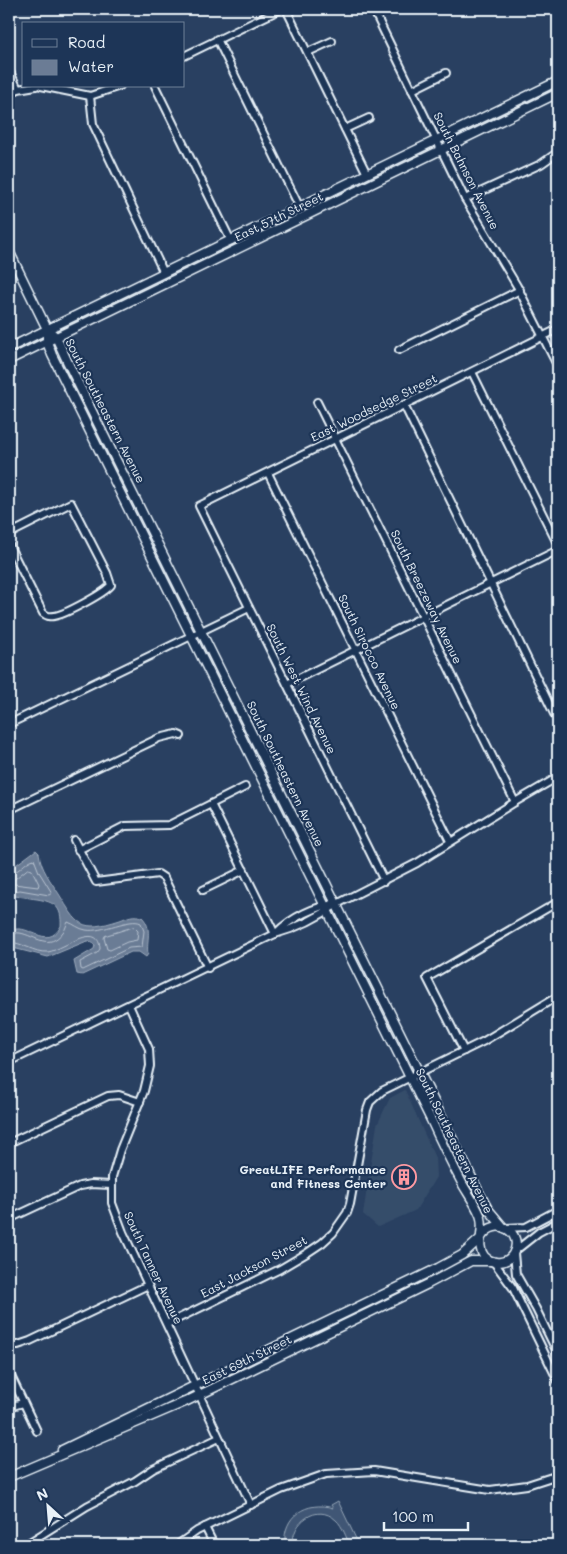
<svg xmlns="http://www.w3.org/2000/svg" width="567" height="1554" viewBox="0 0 567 1554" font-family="Mali,sans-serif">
<rect width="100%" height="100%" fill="#294061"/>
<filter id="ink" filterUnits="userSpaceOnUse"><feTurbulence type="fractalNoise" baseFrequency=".02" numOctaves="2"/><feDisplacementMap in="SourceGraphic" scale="10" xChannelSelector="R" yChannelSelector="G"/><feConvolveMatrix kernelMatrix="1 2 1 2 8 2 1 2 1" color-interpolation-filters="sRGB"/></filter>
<g filter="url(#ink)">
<path fill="#364d6b" d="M405 1090 435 1158 436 1177 416 1210 378 1227 363 1214 377 1125 390 1098Z"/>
<path fill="#415774" stroke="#94a4b6" d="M338 1501 359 1545H350C346 1538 343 1526 336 1520 317 1502 291 1523 293 1545H285C282 1516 307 1500 333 1508L331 1505Z"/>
<path fill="#6b7c95" stroke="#9dabbd" d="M36 850 39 853C41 869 50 880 59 894 78 925 80 933 120 920 128 917 133 914 142 917 153 928 146 941 148 954L146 957 139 952H131L82 975 77 974 74 961 94 949 95 945 90 941H87L48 957 9 947V932C27 919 46 953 61 926 62 907 55 902 37 899 27 898 20 895 9 897V870Z"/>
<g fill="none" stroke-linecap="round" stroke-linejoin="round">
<g stroke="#b6c2d0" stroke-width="1">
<path d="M28 869 32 870 39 884 38 887 14 884V880Z"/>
<path d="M9 874C19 873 25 861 34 859L39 872 52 893 49 895 20 890 9 892"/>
<path d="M134 927 138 931 137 940 127 942 110 950 107 949 104 938 105 936Z"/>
<path d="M9 935C13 935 16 932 20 933 36 936 49 951 63 932 66 929 66 925 68 922 74 924 79 929 86 930 102 933 130 917 141 923L144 931 142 947 129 948 83 970 81 969 80 962 97 953 100 949C99 919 60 952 47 952 34 953 22 942 9 942"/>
</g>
<defs>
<g id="minor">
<path d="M286 9 367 174"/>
<path d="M373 9 465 199 517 286 558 367"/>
<path d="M217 39 300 208"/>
<path d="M308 52 332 41"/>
<path d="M184 56 281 9"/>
<path d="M9 70 18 89"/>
<path d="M41 86 90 96 120 86"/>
<path d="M155 86 231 241"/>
<path d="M412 90 446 73"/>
<path d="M9 95 18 89 36 86"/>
<path d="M90 96 93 124 164 273"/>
<path d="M345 129 369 118"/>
<path d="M465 199 541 164 558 152"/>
<path d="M399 350 520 290"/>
<path d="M472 372 558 545"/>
<path d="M317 402 515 802"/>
<path d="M404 405 558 722"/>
<path d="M268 473 450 841"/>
<path d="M9 534 71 503 107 573 111 585C105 593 64 615 54 616 49 617 47 616 43 613L9 545"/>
<path d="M287 684 558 550"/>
<path d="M9 724 249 608"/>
<path d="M211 804 275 934"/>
<path d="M9 810 159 738 176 734 181 736"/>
<path d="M74 840 96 882 158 874 164 878 208 968"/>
<path d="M78 850 125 826 169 825 245 787"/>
<path d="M384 881 199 506 558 329"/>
<path d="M203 890 244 870"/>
<path d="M276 933C291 918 316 905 337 904"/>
<path d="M129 1005 149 1049 150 1066 144 1091 120 1150 112 1177V1203L123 1232 251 1505"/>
<path d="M464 1051 427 978 558 902"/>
<path d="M9 1062 275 934C297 928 319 917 337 904L417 863 515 802 558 777"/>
<path d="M9 1143 108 1096 119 1095 140 1102"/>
<path d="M9 1219 80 1186 91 1184 111 1185"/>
<path d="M506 1228 526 1227 558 1210"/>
<path d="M515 1251 539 1232 558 1222"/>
<path d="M514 1253 516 1274 536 1309 558 1354"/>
<path d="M493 1261 513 1288 558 1381"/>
<path d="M167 1324 280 1269 307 1253 322 1243 333 1233 347 1213 350 1204 367 1110 370 1102 382 1091 484 1041 558 996"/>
<path d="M9 1345H18L30 1341 148 1285"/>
<path d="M9 1372 37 1431"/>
<path d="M9 1407 23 1403"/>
<path d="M205 1527 214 1545"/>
<path d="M25 1545 87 1506 135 1481 153 1469 219 1438"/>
<path d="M177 1545 197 1531 281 1490 326 1474 374 1471 490 1490 527 1485 558 1475"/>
</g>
<g id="major">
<path d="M9 251 47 329 56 337 68 363 479 1192 488 1209 504 1228"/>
<path d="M47 329V342L52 355 431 1120C441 1142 452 1164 463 1185 469 1195 476 1205 480 1215 486 1228 475 1244 484 1256 492 1265 507 1264 513 1254 525 1233 496 1215 482 1236"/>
<path d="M9 348 558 81"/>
<path d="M9 360 558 93"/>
<path d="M62 1450 438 1268 462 1255 481 1238"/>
<path d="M9 1477 185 1402 428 1284 471 1261H491"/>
</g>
</defs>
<use href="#minor" stroke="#e8f1f8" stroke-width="10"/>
<use href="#major" stroke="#e8f1f8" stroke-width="11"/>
<use href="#minor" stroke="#1d3557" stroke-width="6"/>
<use href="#major" stroke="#1d3557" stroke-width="8"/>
</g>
</g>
<defs>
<symbol id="building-ring" viewBox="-11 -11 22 22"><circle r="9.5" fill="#1d3557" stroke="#ff9aa2" stroke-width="1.5"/><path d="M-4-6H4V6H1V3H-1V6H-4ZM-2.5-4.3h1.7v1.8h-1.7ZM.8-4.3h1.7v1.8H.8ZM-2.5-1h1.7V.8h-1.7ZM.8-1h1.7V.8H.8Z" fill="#ff9aa2"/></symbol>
</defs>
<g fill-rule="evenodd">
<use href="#building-ring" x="390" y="1163" width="28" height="28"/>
</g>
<g text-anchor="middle" stroke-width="4.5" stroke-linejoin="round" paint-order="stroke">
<g font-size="12" fill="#e8f1f8" stroke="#1d3557">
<text transform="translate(466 171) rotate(63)" y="4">South Bahnson Avenue</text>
<text transform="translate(279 217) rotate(-26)" y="4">East 57th Street</text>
<text transform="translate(374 408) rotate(-26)" y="4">East Woodsedge Street</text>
<text transform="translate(105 411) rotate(63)" y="4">South Southeastern Avenue</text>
<text transform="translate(426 597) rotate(64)" y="4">South Breezeway Avenue</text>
<text transform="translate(369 652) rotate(64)" y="4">South Sirocco Avenue</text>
<text transform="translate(301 689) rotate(64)" y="4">South West Wind Avenue</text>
<text transform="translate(285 774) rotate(64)" y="4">South Southeastern Avenue</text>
<text transform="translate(454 1141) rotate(64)" y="4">South Southeastern Avenue</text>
<text transform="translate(254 1267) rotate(-28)" y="4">East Jackson Street</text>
<text transform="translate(153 1268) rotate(65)" y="4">South Tanner Avenue</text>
<text transform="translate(247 1360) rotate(-26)" y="4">East 69th Street</text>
</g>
<g font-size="12" font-weight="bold" fill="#e8f1f8" stroke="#1d3557" text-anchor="end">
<text x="386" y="1174">GreatLIFE Performance<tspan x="386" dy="14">and Fitness Center</tspan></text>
</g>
</g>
<rect width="567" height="1554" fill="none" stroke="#1d3557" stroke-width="30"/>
<rect x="15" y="15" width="537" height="1524" fill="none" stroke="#e8f1f8" stroke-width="2" filter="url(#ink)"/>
<rect x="22" y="22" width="162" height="65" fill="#1d3557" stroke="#6e8097"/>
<rect x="32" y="39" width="25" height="8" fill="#1d3557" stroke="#6e8097"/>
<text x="68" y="48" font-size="15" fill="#e8f1f8">Road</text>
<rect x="32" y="60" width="25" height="15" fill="#6b7c95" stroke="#6e8097"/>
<text x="68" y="72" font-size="15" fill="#e8f1f8">Water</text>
<g transform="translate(48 1506) rotate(334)" stroke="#1d3557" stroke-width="4" paint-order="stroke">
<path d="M0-4L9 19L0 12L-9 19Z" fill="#e8f1f8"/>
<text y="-8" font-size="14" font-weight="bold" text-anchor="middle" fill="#e8f1f8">N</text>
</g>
<path d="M384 1522v8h84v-8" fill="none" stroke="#e8f1f8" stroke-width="2.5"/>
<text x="392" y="1522" font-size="15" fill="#e8f1f8" stroke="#1d3557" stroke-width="4" paint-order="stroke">100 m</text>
</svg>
